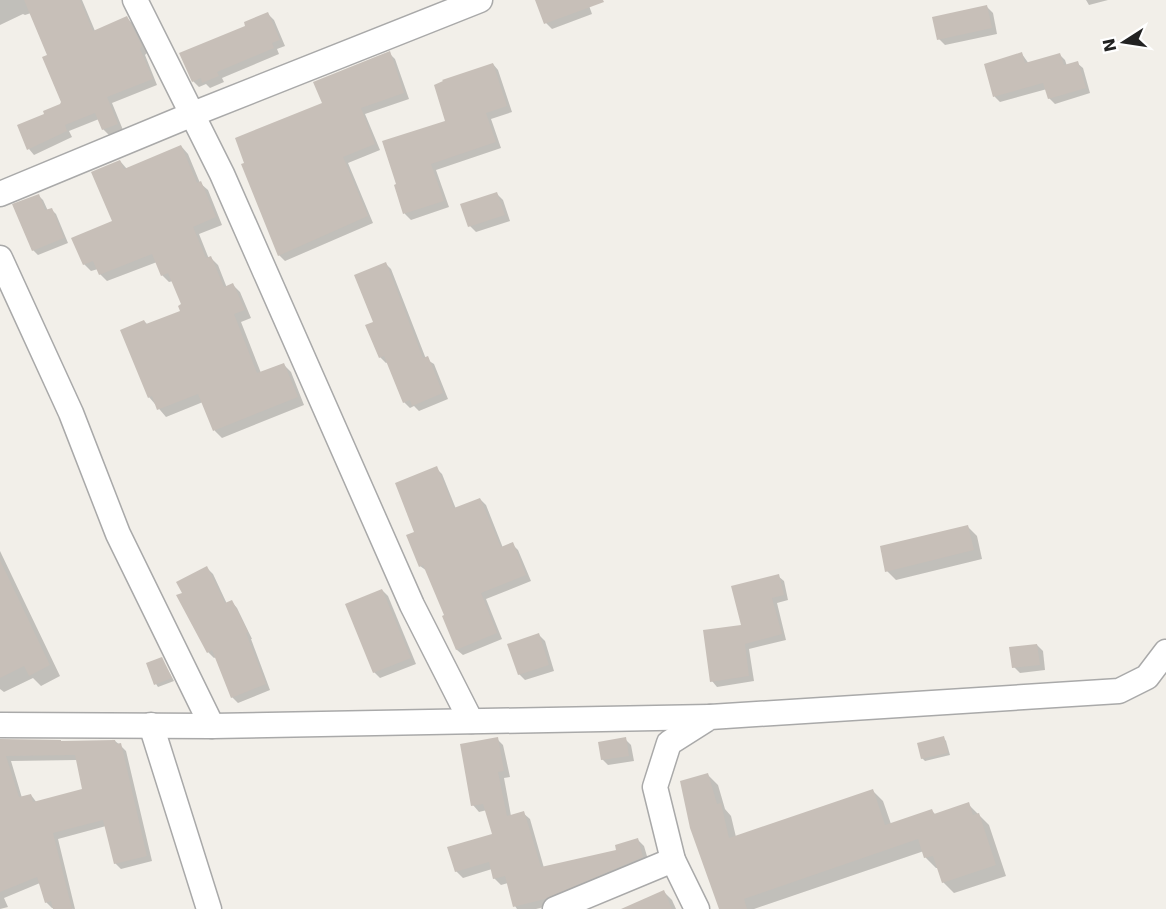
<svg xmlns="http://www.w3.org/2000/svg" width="1166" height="909" viewBox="0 0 1166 909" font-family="'DejaVu Sans',sans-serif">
<rect width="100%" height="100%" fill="#f2efe9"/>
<g fill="#0003" fill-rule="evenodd">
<path d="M0 0H82L95 31 127 18 133 24 147 53 145 55 157 85 112 103 123 130 109 135 103 129 99 119 69 131 72 137 34 155 29 149 46 114 62 104 49 56 31 13 25 15 23 14 0 25Z"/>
<path d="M537 0H587L592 14 552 29 546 23Z"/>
<path d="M1086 0H1108L1089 5Z"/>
<path d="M987 7 993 13 997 34 945 45 939 39Z"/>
<path d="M268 14 274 20 285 46 277 49 279 54 222 78 224 82 210 88 206 84 199 87 193 81 247 27Z"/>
<path d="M389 53 395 59 409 99 365 114 380 150 348 163 373 223 285 261 279 255 324 103Z"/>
<path d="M1022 54 1029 64 1060 55 1065 60 1067 66 1077 63 1083 68 1090 93 1055 104 1049 98 1047 89 1000 102 995 97 986 65Z"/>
<path d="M493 64 498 70 512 112 491 119 501 148 436 170 449 207 411 220 405 214 396 186Z"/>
<path d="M181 146 188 154 200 183 208 190 222 225 199 234 209 259 211 258 218 265 227 288 233 285 240 292 251 318 241 322 261 373 283 364 291 372 304 405 222 438 215 431 203 402 166 417 149 397 144 321 148 325 182 311 183 305 173 281 169 282 162 275 157 262 107 281 100 274 98 269 91 271 84 264 114 222 120 161 127 169Z"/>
<path d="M497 194 503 200 510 221 476 232 470 226Z"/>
<path d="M38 195 43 200 48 211 51 209 56 214 68 243 38 255 33 250Z"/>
<path d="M386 264 391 269 426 359 434 364 448 399 419 411 414 406 410 408 404 402 388 362 386 363 380 357 375 323Z"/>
<path d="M436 468 442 474 456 509 480 499 486 505 503 548 512 544 518 550 531 581 486 599 502 639 463 655 457 650 446 616 427 571 420 566 416 533Z"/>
<path d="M967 526 977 536 982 559 896 580 887 571Z"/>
<path d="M0 551 60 676 41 686 33 678 4 692 0 689Z"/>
<path d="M207 568 213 574 227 604 232 602 237 608 252 639H251L270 690 238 703 232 697 216 657 214 658 208 652 184 594Z"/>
<path d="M778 576 784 581 788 600 777 603 786 640 749 649 754 681 717 687 712 681 742 626Z"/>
<path d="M382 590 388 596 416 664 380 678 374 672Z"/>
<path d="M539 635 545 641 554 671 525 680 519 674Z"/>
<path d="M1037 645 1043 651 1045 670 1020 673 1014 667Z"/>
<path d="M162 659 174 681 158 687 156 684Z"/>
<path d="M944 738 946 741 950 755 925 761 922 758Z"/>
<path d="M497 739 503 745 510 777 504 778 511 816 523 813 530 819 544 868 618 851 637 839 644 846 649 863 552 905 536 909H517L515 906 508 883 501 885 494 878 492 869 463 878 456 871 494 835 487 810 479 812 473 805Z"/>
<path d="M625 739 631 745 634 761 608 765 602 759Z"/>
<path d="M0 741H115L120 745 126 751 152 861 121 869 115 863 106 826 58 839 75 909 52 908 46 902 40 883 4 898 8 907 0 909ZM77 760 83 790 37 803 31 795 22 798 11 761Z"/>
<path d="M708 775 718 785 725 809 731 816 736 837 873 791 883 801 891 824 932 811 936 815 968 804 989 825 1006 876 954 893 943 882 938 868H936L926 858 924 851 754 909H722Z"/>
<path d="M664 892 672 900 676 909H651Z"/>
</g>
<g fill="#c7bfb8" fill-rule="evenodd">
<path d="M24 0H80L93 31 127 16 142 46 140 49 153 79 107 97 118 124 102 130 95 113 65 125 67 131 27 150 17 125 44 114 43 111 60 104 61 102 42 57 47 55Z"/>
<path d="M535 0H603L604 2 544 24Z"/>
<path d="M987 5 992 28 937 40 932 17Z"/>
<path d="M268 12 280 40 272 43 274 48 217 72 219 76 202 83 201 78 192 82 179 53 245 26 244 22Z"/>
<path d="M390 51 404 93 361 108 375 144 343 157 368 216 278 256 241 164 244 163 235 138 322 103 313 82Z"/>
<path d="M1022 52 1025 63 1060 53 1064 65 1078 61 1086 88 1048 99 1043 83 993 97 984 64Z"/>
<path d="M493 63 507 106 486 113 496 142 431 164 444 201 403 214 394 185 396 184 382 141 445 121 434 85 443 81 442 80Z"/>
<path d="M181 145 197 183 201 181 216 217 193 227 206 258 211 256 224 287 233 283 245 310 234 314 257 373 284 363 298 397 213 431 198 394 157 410 152 396 148 398 120 330 144 320 146 324 180 311 178 306 181 304 168 273 161 276 152 254 99 275 93 261 83 265 71 238 112 221 91 172 120 160 124 169Z"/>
<path d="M497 192 505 215 468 227 460 204Z"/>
<path d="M39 194 45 210 52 208 64 238 32 251 12 204Z"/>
<path d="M386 262 423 358 428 356 443 393 412 406 410 400 403 403 384 356 379 358 365 325 373 322 354 275Z"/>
<path d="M437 466 454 508 480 498 501 547 513 542 526 575 481 593 497 633 456 650 442 616 444 615 423 565 419 567 406 535 414 532 395 483Z"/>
<path d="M968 525 974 550 885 572 880 546Z"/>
<path d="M0 560 50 665 29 676 24 666 0 678Z"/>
<path d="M207 566 225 603 232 600 248 632 246 633 266 684 231 698 212 650 207 653 176 595 182 593 176 582Z"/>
<path d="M779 574 784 595 772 598 782 634 745 644 749 676 710 682 703 630 741 625 731 586Z"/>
<path d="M382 589 411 658 373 673 345 604Z"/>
<path d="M539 633 549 665 518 675 507 644Z"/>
<path d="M1037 644 1040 665 1012 668 1009 647Z"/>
<path d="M162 657 172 678 154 685 146 663Z"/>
<path d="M944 736 948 753 921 759 917 743Z"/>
<path d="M498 737 504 771 498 772 507 816 524 811 541 867 616 850 615 845 638 838 643 857 545 899 513 907 505 876 493 879 489 862 455 872 447 847 492 834 483 804 471 806 460 744Z"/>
<path d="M626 737 629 756 601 760 598 742Z"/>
<path d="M0 739 61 740V741L115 740 116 744 121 743 147 856 114 864 103 820 53 833 72 909H53L51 901 45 903 37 877 0 892ZM75 755 82 789 33 802 31 794 19 797 6 756Z"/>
<path d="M708 773 717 804 721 803 729 838 873 789 885 825 932 809 934 814 969 802 973 815 979 813 996 865 942 883 933 856 924 858 918 839 744 899 747 909H719L690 828 680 781Z"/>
<path d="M664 890 672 909H621Z"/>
</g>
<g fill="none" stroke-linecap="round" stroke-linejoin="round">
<defs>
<g id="minor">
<path d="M135 0 222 174 412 605 471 721"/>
<path d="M0 194 193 114 480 0"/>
<path d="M0 258 71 413 118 534 212 726"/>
<path d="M0 725 212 726 710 717"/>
<path d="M151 725 209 909"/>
<path d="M555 909 673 860"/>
<path d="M697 909 673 860 655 787 669 743 710 717 1119 691 1147 677 1166 652"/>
</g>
</defs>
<use href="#minor" stroke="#a9a9a9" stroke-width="27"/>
<use href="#minor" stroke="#fff" stroke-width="24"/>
</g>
<g transform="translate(1124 42) rotate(258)" stroke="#ffffff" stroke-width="4.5" paint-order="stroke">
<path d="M0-4.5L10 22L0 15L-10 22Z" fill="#222222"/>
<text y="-9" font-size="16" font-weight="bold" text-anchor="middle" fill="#222222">N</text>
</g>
</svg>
